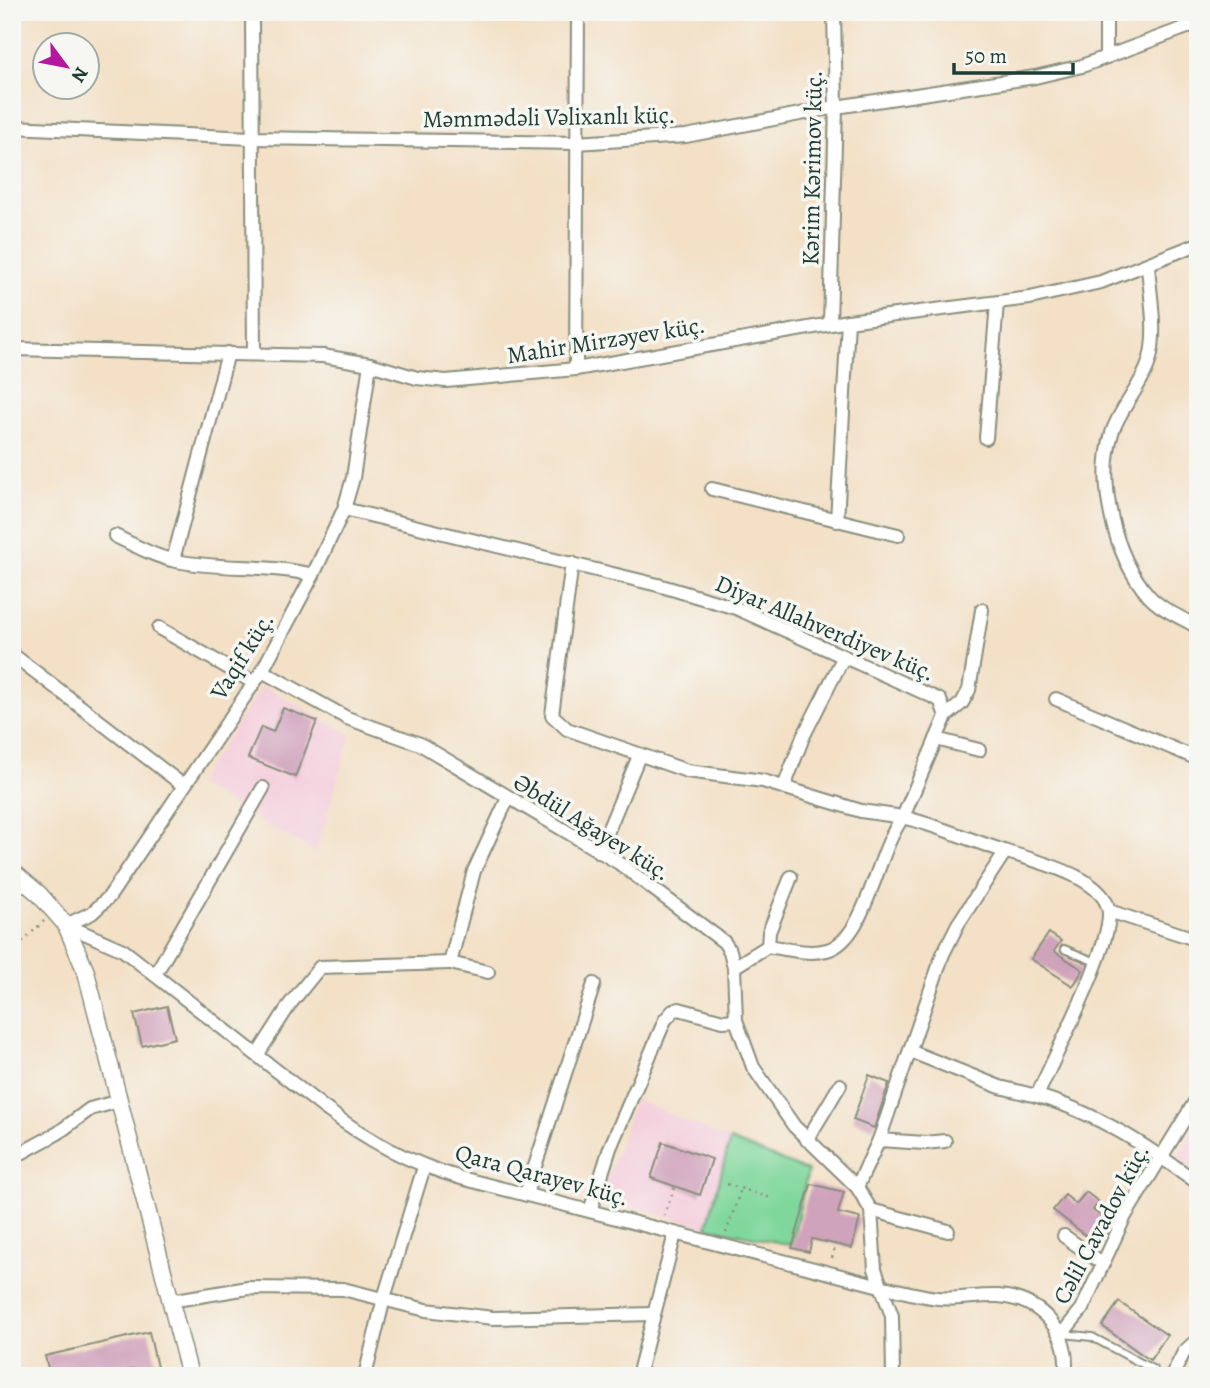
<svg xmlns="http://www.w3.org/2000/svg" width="1210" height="1388" viewBox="0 0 1210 1388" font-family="Alegreya,serif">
<rect width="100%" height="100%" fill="#f6f6f2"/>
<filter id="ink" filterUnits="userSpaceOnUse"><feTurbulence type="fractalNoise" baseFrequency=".0143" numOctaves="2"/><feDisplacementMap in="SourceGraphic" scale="14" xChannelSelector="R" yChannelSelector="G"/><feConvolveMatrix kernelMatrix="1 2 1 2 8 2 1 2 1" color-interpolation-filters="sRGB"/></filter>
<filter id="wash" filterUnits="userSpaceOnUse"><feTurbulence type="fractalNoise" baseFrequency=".00686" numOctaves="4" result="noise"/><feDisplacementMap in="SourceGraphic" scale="28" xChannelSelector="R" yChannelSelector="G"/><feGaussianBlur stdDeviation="1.57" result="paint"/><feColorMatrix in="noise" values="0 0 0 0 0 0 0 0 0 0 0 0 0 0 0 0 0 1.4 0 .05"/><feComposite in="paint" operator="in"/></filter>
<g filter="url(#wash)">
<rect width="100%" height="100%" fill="#f3e0c6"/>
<g fill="#f4cfdd">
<path d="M263 686 351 735 316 853 196 784Z"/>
<path d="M635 1099 730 1140 707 1227 601 1198Z"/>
<path d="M1198 1121V1172L1177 1158Z"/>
</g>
<path fill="#80d79c" stroke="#508a68" stroke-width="2" d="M730 1140 808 1171 791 1245 707 1227Z"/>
<g id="blocks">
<g fill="#d0a3bc">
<path d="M283 708 317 721 295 777 248 758 261 727 273 732Z"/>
<path d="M1049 933 1061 941 1054 951 1083 970 1073 986 1031 959Z"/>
<path d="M167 1006 175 1038 142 1046 134 1014Z"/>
<path d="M869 1075 889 1083 874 1128 853 1120Z"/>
<path d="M663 1142 712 1159 700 1195 651 1178Z"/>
<path d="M811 1184 844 1192 838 1213 860 1218 852 1248 812 1239 809 1252 792 1248Z"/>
<path d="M1086 1192 1099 1202 1093 1210 1112 1224 1098 1245 1053 1210 1065 1195 1076 1204Z"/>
<path d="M1119 1302 1167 1335 1150 1360 1102 1326Z"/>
<path d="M149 1332 159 1376H135L134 1369 106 1376H50L45 1356Z"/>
</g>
</g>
</g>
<g filter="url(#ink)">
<use href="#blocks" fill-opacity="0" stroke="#898e7d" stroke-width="2"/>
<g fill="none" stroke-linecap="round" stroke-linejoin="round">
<defs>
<g id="service">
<path d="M1064 949 1096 962"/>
<path d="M1063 1334 1092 1337 1154 1370"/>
</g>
<g id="minor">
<path d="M252 12 254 354"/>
<path d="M1106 12V57"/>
<path d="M12 127 251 138 576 143 686 136 836 107 1035 77 1082 66 1198 23"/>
<path d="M1198 200V213"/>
<path d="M1148 266C1150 296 1158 332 1149 362 1141 388 1120 407 1112 433 1097 484 1114 555 1148 595 1160 609 1182 618 1198 627"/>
<path d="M830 324 836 107 834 12"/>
<path d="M12 349 323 356 370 364 417 378 446 381 576 369 848 321 1030 298 1101 282 1198 244"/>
<path d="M576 369 578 12"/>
<path d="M986 438 997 303"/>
<path d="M712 489 898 535"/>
<path d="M344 509 658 585 736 608 940 700 946 716 903 817C938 826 970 840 1004 851 1030 860 1107 876 1109 913 1110 950 1054 1057 1037 1096 1096 1112 1148 1147 1198 1183"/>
<path d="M837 521 848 321"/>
<path d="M115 536C134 545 155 557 176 561 222 570 268 564 313 575"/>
<path d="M173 560 228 353"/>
<path d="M572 563 552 715 567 729 687 771 763 781 861 811 903 817C876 852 867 939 827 950 809 955 786 949 768 946"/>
<path d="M159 628 253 682"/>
<path d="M12 654 184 786"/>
<path d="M262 671 347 718 420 744 619 863 724 942 730 951 734 967 736 1020 753 1067 794 1126 857 1187 871 1210 875 1269 892 1316 893 1376"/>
<path d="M1056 699 1198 759"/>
<path d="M946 716 962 703 969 690 982 610"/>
<path d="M936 739 979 750"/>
<path d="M784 787 803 737 844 656"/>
<path d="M599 852 639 756"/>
<path d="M1109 911 1198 940"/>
<path d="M66 925 123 950 323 1107C367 1140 409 1163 461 1178L880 1286C899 1290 919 1296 938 1298 958 1300 978 1295 998 1296 1041 1299 1072 1333 1065 1376"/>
<path d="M66 925 92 913 109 897 262 671 313 575 344 509 353 478 370 364"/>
<path d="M450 963 488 972"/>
<path d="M734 967 768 946 769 932 791 877"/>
<path d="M156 973 263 788"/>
<path d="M912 1052 1000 1087 1037 1096"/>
<path d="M258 1054 290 1004 320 967 450 963 474 871 508 798"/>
<path d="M807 1140 840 1085"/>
<path d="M879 1140 925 1143 945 1141"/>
<path d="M12 1158 58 1133 90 1109 119 1101"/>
<path d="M857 1187 879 1140 943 954 958 924 1005 852"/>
<path d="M526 1194 594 984"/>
<path d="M871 1210 948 1231"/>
<path d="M590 1211 610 1148 665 1020 673 1011 679 1009 723 1021 736 1020"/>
<path d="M1064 1236 1102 1263"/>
<path d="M170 1301 248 1288 343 1289 426 1310 493 1318 654 1314"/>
<path d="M1062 1334 1082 1309 1125 1216 1198 1097"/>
<path d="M365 1376 384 1298 424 1167"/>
<path d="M638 1376 675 1234"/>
<path d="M1172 1376 1184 1352 1198 1339"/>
</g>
<path id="tertiary" d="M12 871 39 894 66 925 86 972 190 1376"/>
</defs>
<use href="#service" stroke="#898e7d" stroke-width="10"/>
<use href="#minor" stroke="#898e7d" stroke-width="16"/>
<use href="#tertiary" stroke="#898e7d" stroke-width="19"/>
<g stroke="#898e7d" stroke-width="2.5" stroke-dasharray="2 5" stroke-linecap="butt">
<path d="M12 951 44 921"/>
<path d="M727 1184 771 1198"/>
<path d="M664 1216 675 1186"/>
<path d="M726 1233 741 1189"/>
<path d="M832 1258 836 1244"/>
</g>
<use href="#service" stroke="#fff" stroke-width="6"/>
<use href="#minor" stroke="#fff" stroke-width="12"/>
<use href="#tertiary" stroke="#fff" stroke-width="16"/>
</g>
</g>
<g text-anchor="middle" stroke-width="7" stroke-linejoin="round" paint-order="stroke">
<g font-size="24" fill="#1f3d34" stroke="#f6f6f2">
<text transform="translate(549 117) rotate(-1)" y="8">Məmmədəli Vəlixanlı küç.</text>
<text transform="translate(812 168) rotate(-89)" y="8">Kərim Kərimov küç.</text>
<text transform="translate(606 340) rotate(-9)" y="8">Mahir Mirzəyev küç.</text>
<text transform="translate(825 628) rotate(23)" y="8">Diyar Allahverdiyev küç.</text>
<text transform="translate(242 656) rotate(-58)" y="8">Vaqif küç.</text>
<text transform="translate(592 827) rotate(32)" y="8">Əbdül Ağayev küç.</text>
<text transform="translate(542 1175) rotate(15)" y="8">Qara Qarayev küç.</text>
<text transform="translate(1101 1224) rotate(-62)" y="8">Cəlil Cavadov küç.</text>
</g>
</g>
<rect width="1210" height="1388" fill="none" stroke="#f6f6f2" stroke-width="42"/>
<g transform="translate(66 66) rotate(122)"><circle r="33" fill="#f6f6f2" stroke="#a0aca6" stroke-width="2"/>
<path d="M0-5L12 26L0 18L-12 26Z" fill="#b5179e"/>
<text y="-10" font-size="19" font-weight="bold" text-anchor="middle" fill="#1f3d34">N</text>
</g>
<path d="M954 63v10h119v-10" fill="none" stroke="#1f3d34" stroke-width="3.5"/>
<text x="965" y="63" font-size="21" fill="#1f3d34" stroke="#f6f6f2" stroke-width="5" paint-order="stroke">50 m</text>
</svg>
